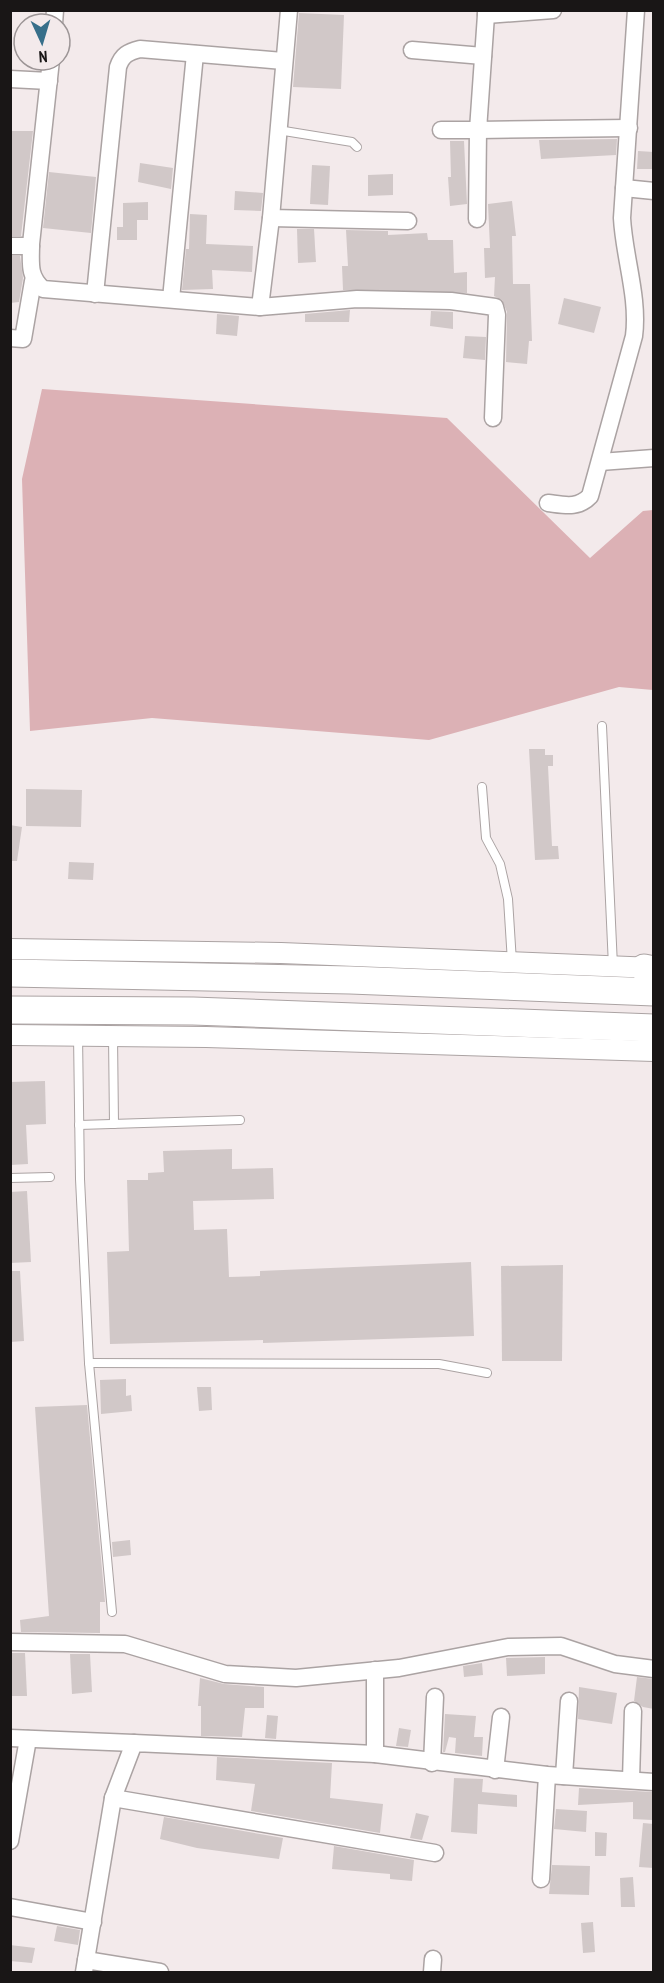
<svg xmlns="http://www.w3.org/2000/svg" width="664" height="1983" viewBox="0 0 664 1983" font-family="'PT Sans Narrow',sans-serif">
<rect width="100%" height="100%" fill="#f3eaeb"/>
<path fill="#dcb1b5" d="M42 389 447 418 590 558 643 511 653 510V690L619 687 429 740 152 718 30 731 22 479Z"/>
<g fill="#d1c8c8">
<path d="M299 13 344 15 341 89 293 87Z"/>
<path d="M10 131H33L21 236H11L10 230Z"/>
<path d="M617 139 616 155 541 159 539 140Z"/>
<path d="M450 141H464L467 204 450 206 448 177H451Z"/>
<path d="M638 151 654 152V169H637Z"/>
<path d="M140 163 173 168 171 189 138 182Z"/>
<path d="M312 165 330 166 328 205 310 204Z"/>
<path d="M49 172 96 177 91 233 43 228Z"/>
<path d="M393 174V195L368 196V175Z"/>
<path d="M235 191 263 193 261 211 234 210Z"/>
<path d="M512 201 516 236H512L513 284H530L532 341H529L527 364 506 362 507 312 502 300 494 296 495 277 485 278 484 248H490L488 204Z"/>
<path d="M148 202V220H137V240H117V227H123V203Z"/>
<path d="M190 214 207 215 206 244 253 246 252 272 212 270 213 289 182 290 186 249H189Z"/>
<path d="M297 229H314L316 262 298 263Z"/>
<path d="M346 230 388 231V235L427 233 428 240H453L454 273 467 272V293L343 290 342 266H348Z"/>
<path d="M12 256H20L23 278 19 302 10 303Z"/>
<path d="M564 298 601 307 594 333 558 324Z"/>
<path d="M350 310 349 322H305V314Z"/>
<path d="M431 311 453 312V329L430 326Z"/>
<path d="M217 314 239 316 237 336 216 334Z"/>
<path d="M465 336 486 337 485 360 463 358Z"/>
<path d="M529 749H545V755H553V766H548L552 846H558L559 859 535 860Z"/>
<path d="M26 789 82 790 81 827 26 826Z"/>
<path d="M10 825 22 827 17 861H10Z"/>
<path d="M69 862 94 863 93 880 68 879Z"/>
<path d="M45 1081 46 1124 26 1125 28 1164 10 1165V1082Z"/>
<path d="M232 1149V1169L273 1168 274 1199 193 1201 194 1230 227 1229 229 1277 260 1276V1271L471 1262 474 1336 263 1343V1340L110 1344 107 1252 129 1251 127 1180H148V1173L164 1172 163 1151Z"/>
<path d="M27 1191 31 1262 10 1263V1192Z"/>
<path d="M563 1265 562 1361H502L501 1266Z"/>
<path d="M10 1271H20L24 1341 10 1342Z"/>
<path d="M126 1379V1396L131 1395 132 1411 101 1414 100 1380Z"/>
<path d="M197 1387H211L212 1410 199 1411Z"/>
<path d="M87 1405 105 1602H100V1633L21 1632 20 1620 49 1616 35 1407Z"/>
<path d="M130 1540 131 1555 113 1557 112 1542Z"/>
<path d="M10 1653H25L27 1696H10Z"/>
<path d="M70 1654H90L92 1692 72 1694Z"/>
<path d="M545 1657V1674L507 1676 506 1658Z"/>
<path d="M482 1663 483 1675 464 1677 463 1666Z"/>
<path d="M637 1677 654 1679V1709L643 1707 634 1701Z"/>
<path d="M200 1678 224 1684 264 1687V1708H245L242 1737 201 1736V1706H198Z"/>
<path d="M579 1687 617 1693 612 1724 578 1719Z"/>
<path d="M445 1714 476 1716 474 1737H483L482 1756 455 1753 456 1738 449 1737 445 1752H443Z"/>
<path d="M267 1715 278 1716 276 1739 265 1738Z"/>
<path d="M399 1728 411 1730 408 1747 396 1746Z"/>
<path d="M217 1757 332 1763 330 1798 383 1804 380 1833 251 1811 255 1784 216 1780Z"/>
<path d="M454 1778 483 1779 482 1792 517 1795V1807L478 1804 477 1834 451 1832Z"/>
<path d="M579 1788 653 1792 652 1820 633 1819V1802L578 1805Z"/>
<path d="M556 1809 587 1811 586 1832 554 1829Z"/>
<path d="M416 1813 429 1816 422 1840 410 1838Z"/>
<path d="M164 1817 283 1838 279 1859 197 1848 160 1839Z"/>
<path d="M643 1823 654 1824V1868L639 1867Z"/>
<path d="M595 1832 607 1833 606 1856H595Z"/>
<path d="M334 1846 414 1860 412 1881 390 1879V1874L332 1869Z"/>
<path d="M552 1865 590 1866 589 1895 549 1894Z"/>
<path d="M633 1877 635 1907H621L620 1878Z"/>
<path d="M593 1922 595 1952 583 1953 581 1923Z"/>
<path d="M57 1926 80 1930 78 1945 54 1941Z"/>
<path d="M10 1945 35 1948 32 1963 10 1961Z"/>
</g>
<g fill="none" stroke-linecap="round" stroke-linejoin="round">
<defs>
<g id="service">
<path d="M278 130 352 142 357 147"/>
<path d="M602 726 613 966"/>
<path d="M482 787 486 838 500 864 508 899 512 962"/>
<path d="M78 1035 80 1179 89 1363 112 1612"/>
<path d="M113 1036 114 1124"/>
<path d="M79 1125 240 1120"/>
<path d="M10 1178 50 1177"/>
<path d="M89 1363 439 1364 487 1373"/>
</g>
<g id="minor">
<path d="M289 10 271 218 408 221"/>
<path d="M486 10V15L553 10"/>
<path d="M486 15 478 130 629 128"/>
<path d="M54 24 55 10"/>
<path d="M412 50 483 56"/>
<path d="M51 60 31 244C31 263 28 276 43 289L260 307 357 299 451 301 495 307 497 315 493 418"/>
<path d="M10 79 49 81"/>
<path d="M441 130H478L477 219"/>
<path d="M624 188 654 191"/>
<path d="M10 246H31"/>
<path d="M95 294 118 67C122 55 128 52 140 49L283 61"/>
<path d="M171 299 195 54"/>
<path d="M260 307 271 218"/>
<path d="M10 338 23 339 33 281"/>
<path d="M600 462 654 458"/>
<path d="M548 503C564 505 578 509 590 496L634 336C639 297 624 257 622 218L636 10"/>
<path d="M10 1642 125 1644 225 1674 296 1678 399 1668 508 1647 561 1646 615 1664 654 1669"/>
<path d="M375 1670V1754"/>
<path d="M10 1738 134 1743"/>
<path d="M432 1763 435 1697"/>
<path d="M495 1770 501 1717"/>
<path d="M564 1776 569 1701"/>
<path d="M631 1780 633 1711"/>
<path d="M113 1798 435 1853"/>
<path d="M10 1841 28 1739"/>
<path d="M541 1879 547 1775"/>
<path d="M10 1907 93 1922"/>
<path d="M86 1960 160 1972"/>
<path d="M84 1972 113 1798 134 1743 375 1754 547 1775 654 1782"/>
<path d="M432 1972 433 1959"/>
</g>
<g id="tertiary">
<path d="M10 949 281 953 654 968"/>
<path d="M10 1035 206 1037 654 1051"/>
</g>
<g id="trunk">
<path d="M644 968 654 970"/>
<path d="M10 973 350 980 654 992"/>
<path d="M10 1010 193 1011 654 1028"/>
</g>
</defs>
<use href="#service" stroke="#aba3a3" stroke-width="10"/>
<use href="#minor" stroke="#aba3a3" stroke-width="19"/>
<use href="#tertiary" stroke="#aba3a3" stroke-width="22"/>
<use href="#trunk" stroke="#aba3a3" stroke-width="29"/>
<use href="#service" stroke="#fff" stroke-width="8"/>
<use href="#minor" stroke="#fff" stroke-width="16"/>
<use href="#tertiary" stroke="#fff" stroke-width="20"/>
<use href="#trunk" stroke="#fff" stroke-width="27"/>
</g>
<rect width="664" height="1983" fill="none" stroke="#191616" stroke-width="24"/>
<g transform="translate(42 42) rotate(176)"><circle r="28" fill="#f3eaeb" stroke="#9c9596" stroke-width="1.5"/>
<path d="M0-4.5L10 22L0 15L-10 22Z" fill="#376f8a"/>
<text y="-9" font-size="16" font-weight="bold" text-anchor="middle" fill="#191616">N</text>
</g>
</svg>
